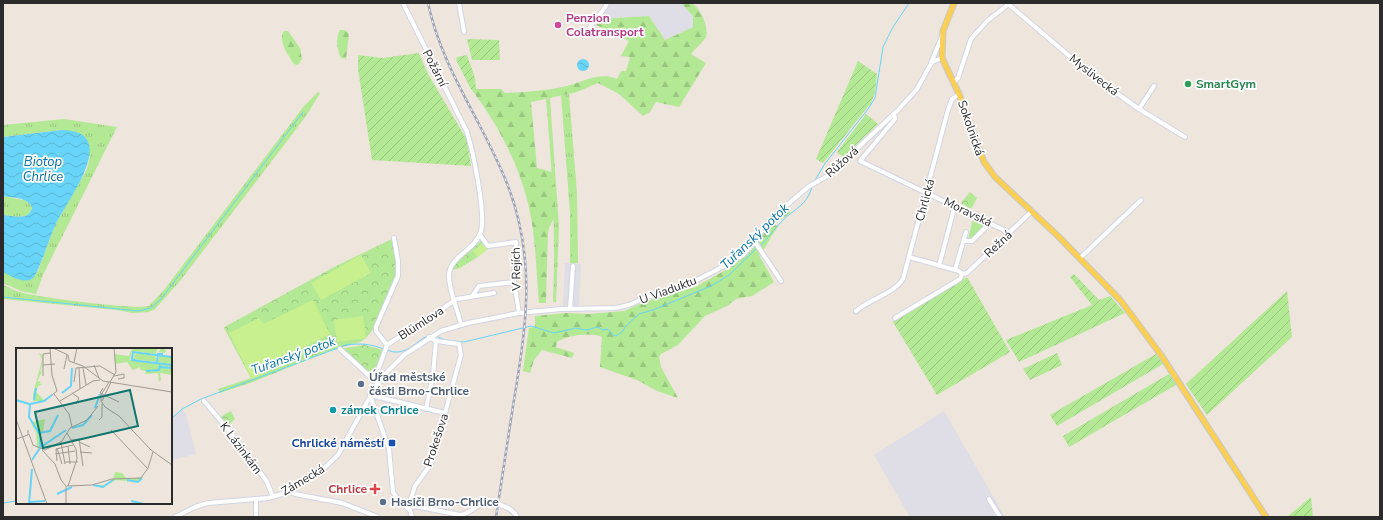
<svg xmlns="http://www.w3.org/2000/svg" width="1383" height="520" viewBox="0 0 1383 520" font-family="'Nunito Sans',sans-serif">
<defs>
<pattern id="grass-tufts" width="24" height="20" patternUnits="userSpaceOnUse"><rect width="24" height="20" fill="#b3e894"/><path d="M3 7l-1-3M5 7V3M7 7l1-3M15 17l-1-3M17 17v-4M19 17l1-3" fill="none" stroke="#9ac780"/></pattern>
<pattern id="forest-firs" width="22" height="20" patternUnits="userSpaceOnUse"><rect width="22" height="20" fill="#b3e894"/><path d="M5 1l3.5 6h-7zM16 11l3.5 6h-7z" fill="#9ac780"/></pattern>
<pattern id="park-crowns" width="20" height="18" patternUnits="userSpaceOnUse"><rect width="20" height="18" fill="#b3e894"/><path d="M2 6a3 3 0 1 1 6 0M12 15a3 3 0 1 1 6 0" fill="none" stroke="#9ac780"/></pattern>
<pattern id="garden-furrows" width="10" height="10" patternUnits="userSpaceOnUse"><rect width="10" height="10" fill="#b3e894"/><path d="M-1 1l2-2M0 10L10 0M9 11l2-2" fill="none" stroke="#9ac780"/></pattern>
<pattern id="water-waves" width="16" height="10" patternUnits="userSpaceOnUse"><rect width="16" height="10" fill="#68d4f7"/><path d="M0 5q4-4 8 0t8 0" fill="none" stroke="#5ab6d4"/></pattern>
</defs>
<rect width="100%" height="100%" fill="#eee5dc"/>
<g fill="#dfdde5">
<path d="M608 3H681L693 16V27L665 40 649 16 599 19 606 10Z"/>
<path d="M565 263 581 264 579 307 563 306Z"/>
<path d="M182 410 186 414 196 454 171 460V419Z"/>
<path d="M944 411 1005 517H910L874 455Z"/>
</g>
<g fill="url(#grass-tufts)">
<path d="M318 92 320 93 308 113 291 136 180 281 155 309 149 312 132 313 117 310 3 299V285C9 287 14 291 20 292 35 297 136 310 149 306L164 290 304 106Z"/>
<path d="M569 94 577 193 578 263H570V213L561 95Z"/>
<path d="M550 98 559 227 556 302H553C556 234 552 167 546 99Z"/>
<path d="M64 119 117 127 43 275 36 294 21 291 3 283V272L20 280 38 271 54 227 87 169 90 156 62 130 3 137V125Z"/>
<path d="M3 196 28 201 32 207C30 221 14 216 3 215Z"/>
<path d="M973 218 983 223 985 226 972 239 968 240Z"/>
<path d="M251 378 253 382 220 393 218 389Z"/>
</g>
<g fill="url(#forest-firs)">
<path d="M681 3C684 3 688 2 691 3 700 7 709 27 706 37 703 42 695 49 691 54L706 63 679 107 656 102 650 112 643 116 619 94 598 83 577 92 531 102 537 168 552 172C553 186 557 203 554 217 553 222 549 226 548 232L546 303H539C536 271 536 235 528 203 518 162 497 123 471 89H501L505 93C525 92 547 91 567 86 582 82 601 71 617 79L621 71H626L630 57 621 56 629 41 596 25 599 19 649 16 665 40 693 27V16Z"/>
<path d="M340 30H345L349 34 346 59 341 58C337 49 335 38 340 30Z"/>
<path d="M284 31H288L300 48 302 59 298 65 294 64C289 56 277 40 284 31Z"/>
<path d="M790 207V213L775 224 778 227C770 236 767 248 759 255L774 282 752 296 736 299 727 306 705 316 678 345 661 354 659 357 661 367 678 398 657 391 637 380 600 367 602 337C590 332 568 335 557 342L556 347 574 353 572 358 542 350 534 360 530 373 523 371 529 328 535 327V316L566 313 589 314 624 311 647 301 695 287 733 266 751 250 776 218Z"/>
</g>
<g fill="url(#park-crowns)">
<path d="M970 192 977 198 971 209 961 203Z"/>
<path d="M392 239 398 266 396 274 374 328 366 338 360 342 327 352 253 382 224 328 226 326 336 266Z"/>
<path d="M482 240 484 243 473 251 478 257 460 268 452 270 457 262Z"/>
<path d="M364 345 384 350 373 376 340 349Z"/>
<path d="M231 411 235 419 228 426 220 417Z"/>
</g>
<g fill="url(#garden-furrows)">
<path d="M467 39 499 40 500 60H472Z"/>
<path d="M419 53 428 74 467 140 471 166 372 160 358 69V55L382 58Z"/>
<path d="M467 55 475 78 476 89H471L456 60 457 57Z"/>
<path d="M858 61 877 74 875 93 871 103 823 163 816 159Z"/>
<path d="M866 114 878 124 843 157 837 152Z"/>
<path d="M1074 274 1099 300 1110 296 1125 313 1019 362 1006 340 1092 305 1070 277Z"/>
<path d="M967 277 1010 352 937 395 893 322Z"/>
<path d="M1287 291 1292 337 1207 415 1186 384Z"/>
<path d="M1057 353 1062 365 1030 380 1023 369Z"/>
<path d="M1156 354 1163 364 1057 426 1050 415Z"/>
<path d="M1169 374 1176 384 1174 386 1069 447 1063 436Z"/>
<path d="M1311 497 1313 517H1287Z"/>
</g>
<g fill="#c9f08f">
<path d="M484 243 488 249 478 257 473 251Z"/>
<path d="M361 255 371 273 321 300 311 283Z"/>
<path d="M313 300 330 334 280 359 282 363 252 379 229 333 259 318 263 324Z"/>
<path d="M363 316 366 338 337 342 334 320Z"/>
</g>
<g fill="url(#water-waves)">
<circle cx="583" cy="65" r="6"/>
<path d="M62 130C123 131 66 201 55 226 50 236 38 275 32 279 23 284 11 276 3 272V215C14 216 30 221 32 207 27 197 13 198 3 196V137Z"/>
</g>
<g fill="none" stroke-linecap="round" stroke-linejoin="round">
<g stroke="#68d4f7" stroke-width="1">
<path d="M814 182 824 165 868 109 875 98 883 47 893 27 909 3"/>
<path d="M760 246C768 238 775 228 783 220 796 208 807 205 812 187"/>
<path d="M3 297 138 311 151 308 161 299 303 112"/>
<path d="M436 336 445 340 464 342 531 326 554 333 576 328 586 330 598 327 603 330 608 329 613 335 616 336 622 332 626 326 639 314 653 310 711 286 729 275 757 248"/>
<path d="M387 350C403 357 413 345 425 337"/>
<path d="M171 419 182 409 201 399 346 345C360 343 371 344 384 349"/>
<path d="M3 503 17 501"/>
</g>
<defs>
<g id="minor">
<path d="M403 3 467 132C473 151 486 214 481 231 476 250 451 255 449 274 448 290 458 309 461 325"/>
<path d="M459 3 464 32"/>
<path d="M1007 3 1094 77 1139 109 1185 137"/>
<path d="M590 28C592 20 604 13 607 3"/>
<path d="M931 63 943 34"/>
<path d="M954 82 958 78 971 39 987 21 1010 3"/>
<path d="M1139 109 1154 86"/>
<path d="M894 114 895 119 860 161 1010 233"/>
<path d="M480 235 488 246 516 242 514 282 519 313"/>
<path d="M964 241H972L990 223"/>
<path d="M755 242 781 281"/>
<path d="M909 257 959 271 962 274 967 273 1032 211"/>
<path d="M1080 258 1141 200"/>
<path d="M939 266 955 205"/>
<path d="M955 270 966 232"/>
<path d="M473 295 479 286 514 282"/>
<path d="M570 309 573 266"/>
<path d="M856 311C870 299 893 294 903 279L948 110 952 99 959 94"/>
<path d="M895 318 960 279 962 274"/>
<path d="M387 345 457 299 494 293"/>
<path d="M340 349 376 382"/>
<path d="M374 381 387 345 376 331V327L398 276V261L394 238"/>
<path d="M370 395 389 449 393 492 397 498 410 510 412 517"/>
<path d="M370 395 445 413"/>
<path d="M204 401 236 439 267 482 273 497"/>
<path d="M426 409 433 375 436 341"/>
<path d="M288 490 295 494 342 503 378 517"/>
<path d="M989 499 1000 517"/>
<path d="M408 508 415 486 431 464 461 355 459 344 436 341 429 337"/>
<path d="M408 508 415 506 460 515C469 514 473 508 480 505 491 500 512 506 517 517"/>
<path d="M175 517 195 507 208 503 268 498 282 494 322 470 338 455 367 402 383 376 404 355 441 331 468 323 519 313 561 309 615 308 629 305 647 297 693 282 730 263 744 254 755 242 764 227 774 216 808 187 829 175 898 110 917 89 932 62 942 58"/>
<path d="M256 517V499"/>
</g>
<path id="major" d="M954 3 943 31 942 58 959 94 984 162 995 177 1059 237 1121 301 1161 355 1266 517"/>
</defs>
<use href="#minor" stroke="#d1d5e4" stroke-width="6"/>
<use href="#major" stroke="#c8c8c8" stroke-width="7"/>
<use href="#minor" stroke="#fff" stroke-width="4"/>
<use href="#major" stroke="#facf54" stroke-width="5"/>
<defs>
<path id="rail" d="M428 3C442 70 484 123 508 186 537 262 526 328 513 406 507 443 502 480 496 517"/>
</defs>
<use href="#rail" stroke="#9ea2b6" stroke-width="2.5"/>
<use href="#rail" stroke="#fff" stroke-width="1" stroke-dasharray="3" stroke-linecap="butt"/>
</g>
<circle fill="#d1479c" stroke="#fff" stroke-width="1.5" cx="558" cy="25" r="4"/>
<circle fill="#2e9e5b" stroke="#fff" stroke-width="1.5" cx="1188" cy="84" r="4"/>
<g fill="#5c6f8a" stroke="#fff" stroke-width="1.5">
<circle cx="361" cy="384" r="4"/>
<circle cx="383" cy="502" r="4"/>
</g>
<circle fill="#0f9aa8" stroke="#fff" stroke-width="1.5" cx="333" cy="410" r="4"/>
<rect fill="#1a4fb4" stroke="#fff" stroke-width="1.5" x="388" y="439" width="8" height="8" rx="2"/>
<path fill="#e0444e" stroke="#fff" stroke-width="1.5" d="M373 483h4v4h4v4h-4v4h-4v-4h-4v-4h4z"/>
<g text-anchor="middle" stroke-width="3.5" stroke-linejoin="round" paint-order="stroke">
<g font-size="12" font-weight="bold" fill="#b23c85" stroke="#fff" text-anchor="start">
<text x="566" y="22">Penzion<tspan x="566" dy="14">Colatransport</tspan></text>
</g>
<g font-size="12" fill="#2b2b2b" stroke="#fff">
<text transform="translate(435 68) rotate(63)" y="4">Požární</text>
<text transform="translate(1094 75) rotate(38)" y="4">Myslivecká</text>
<text transform="translate(971 128) rotate(71)" y="4">Sokolnická</text>
<text transform="translate(842 162) rotate(-42)" y="4">Růžová</text>
<text transform="translate(925 200) rotate(-75)" y="4">Chrlická</text>
<text transform="translate(968 212) rotate(26)" y="4">Moravská</text>
<text transform="translate(998 244) rotate(-43)" y="4">Režná</text>
<text transform="translate(516 269) rotate(-91)" y="4">V Rejích</text>
<text transform="translate(668 290) rotate(-20)" y="4">U Viaduktu</text>
<text transform="translate(421 323) rotate(-33)" y="4">Blümlova</text>
<text transform="translate(436 440) rotate(-72)" y="4">Prokešova</text>
<text transform="translate(241 448) rotate(53)" y="4">K Lázinkám</text>
<text transform="translate(303 480) rotate(-31)" y="4">Zámecká</text>
</g>
<g font-size="12" font-weight="bold" fill="#27864d" stroke="#fff" text-anchor="start">
<text x="1196" y="88">SmartGym</text>
</g>
<g font-size="12" font-weight="bold" fill="#4e5e75" stroke="#fff" text-anchor="start">
<text x="369" y="381">Úřad městské<tspan x="369" dy="14">části Brno-Chrlice</tspan></text>
<text x="391" y="506">Hasiči Brno-Chrlice</text>
</g>
<g font-size="12" font-weight="bold" fill="#0d838f" stroke="#fff" text-anchor="start">
<text x="341" y="414">zámek Chrlice</text>
</g>
<g font-size="12" font-weight="bold" fill="#164399" stroke="#fff" text-anchor="end">
<text x="384" y="447">Chrlické náměstí</text>
</g>
<g font-size="12" font-weight="bold" fill="#be3a42" stroke="#fff" text-anchor="end">
<text x="367" y="493">Chrlice</text>
</g>
<g font-size="13" font-style="italic" fill="#0472a5" stroke="#fff">
<text x="43" y="166">Biotop<tspan x="43" dy="15">Chrlice</tspan></text>
<text transform="translate(754 236) rotate(-44)" y="5">Tuřanský potok</text>
<text transform="translate(293 355) rotate(-20)" y="5">Tuřanský potok</text>
</g>
</g>
<g transform="translate(16 348)">
<rect width="156" height="156" fill="#eee5dc"/>
<path d="M122 0H145L150 2 149 5 142 4 145 1H141L140 6 116 3 114 12 156 18V27L144 25 145 32 143 34 142 25 129 26 130 23 124 22V19L117 22 111 14 99 16 98 6 113 8 115 2ZM119 5 140 8V14L118 11ZM143 8 156 9V16L142 14ZM0 51 14 55 13 69 17 74 29 71 27 84 34 82 43 65 35 83 23 85 24 99 35 93 24 101 21 99 20 81 18 79 19 82 20 86 13 69V56Z" fill="#b3e894"/>
<path d="M23 5 26 7 27 13 24 24 27 21 20 36 22 33 25 34 23 36H26L22 38 20 44 28 52 31 51 28 53H17V46L26 12ZM99 124 106 125 111 131 127 129 123 134 112 133V136L111 133 100 132 86 140 77 137H89L97 131Z" fill="#b3e894"/>
<path fill="none" stroke="#68d4f7" stroke-width="2" d="M115 12 156 17M119 12 116 11 117 4 156 9M141 14 142 6H147M143 19 156 20M130 23 143 22 144 17M46 45 55 38 56 20M0 52 13 56M18 52 20 40M79 60 84 46M56 80 67 77 76 67M23 85 34 83 42 67M25 99 50 82M16 112 24 100V87L13 69 14 56 28 53 36 47M111 132 122 134 126 130M77 137 87 139 97 132M41 146 56 139M115 153 128 156M14 154 29 153M13 156 16 121"/>
<path fill="none" stroke="#a09b95" stroke-width="1" d="M34 0 36 27 41 43 36 47M37 0 52 7 53 13 67 18 87 33 156 44M58 14 61 0M27 17 39 16M78 17 83 30M60 20 84 18 99 27M63 20 64 41M67 20 70 37M48 21 51 7M27 28V6L34 5M98 28 108 26V30L102 31M58 34 60 20M93 34 85 47V53L89 59 103 68 135 102 156 117M94 34 100 24 98 0M87 40 84 45 103 54M56 45 63 50 60 56M38 46 53 66 56 79M44 53 77 33 84 32M86 53 95 34M0 71 31 156M83 72 86 69V56M95 82 132 121M51 85 60 101 61 111 52 138M13 86 17 97 29 102 46 93 54 80 71 72 82 58M0 91 12 87V82M55 92 63 91 67 118M45 94 49 116M63 94 74 99M52 98 54 116M41 100 46 116M26 102 39 116 45 132 50 138V156M64 104 76 105M39 106 59 103M41 113 40 101 57 97M49 114H62M51 138 76 137 96 131 125 130 132 120 137 104"/>
<path fill="#0f766e" fill-opacity="0.15" stroke="#0f766e" stroke-width="2" d="M114 42 122 78 27 100 19 64Z"/>
<rect width="156" height="156" fill="none" stroke="#2b2b2b" stroke-width="2"/>
</g>
<rect width="1383" height="520" fill="none" stroke="#2b2b2b" stroke-width="8"/>
</svg>
